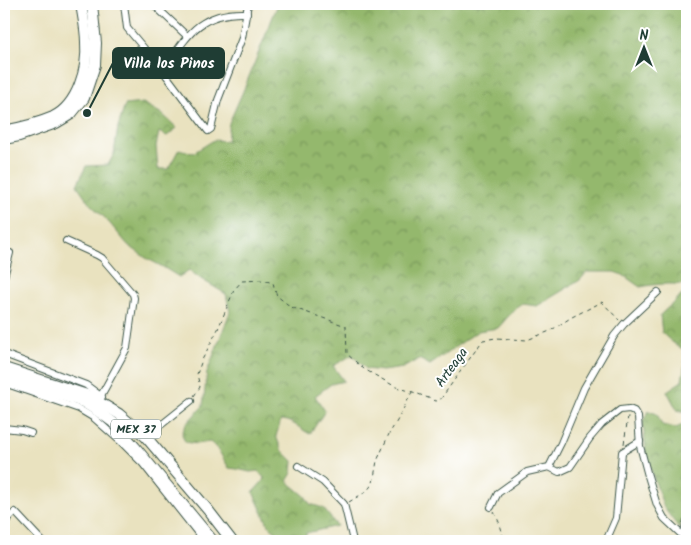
<svg xmlns="http://www.w3.org/2000/svg" width="691" height="545" viewBox="0 0 691 545" font-family="Kalam,sans-serif">
<defs>
<pattern id="forest-crowns" width="20" height="18" patternUnits="userSpaceOnUse" patternTransform="scale(1.25)"><rect width="20" height="18" fill="#94b86d"/><path d="M2 6a3 3 0 1 1 6 0M12 15a3 3 0 1 1 6 0" fill="none" stroke="#78975a"/></pattern>
</defs>
<rect width="100%" height="100%" fill="#fff"/>
<filter id="ink" filterUnits="userSpaceOnUse"><feTurbulence type="fractalNoise" baseFrequency=".02" numOctaves="2"/><feDisplacementMap in="SourceGraphic" scale="10" xChannelSelector="R" yChannelSelector="G"/><feConvolveMatrix kernelMatrix="1 2 1 2 8 2 1 2 1" color-interpolation-filters="sRGB"/></filter>
<filter id="wash" filterUnits="userSpaceOnUse"><feTurbulence type="fractalNoise" baseFrequency=".0096" numOctaves="4" result="noise"/><feDisplacementMap in="SourceGraphic" scale="20" xChannelSelector="R" yChannelSelector="G"/><feGaussianBlur stdDeviation="1.12" result="paint"/><feColorMatrix in="noise" values="0 0 0 0 0 0 0 0 0 0 0 0 0 0 0 0 0 1.4 0 .05"/><feComposite in="paint" operator="in"/></filter>
<g filter="url(#wash)">
<rect width="100%" height="100%" fill="#e9e2bf"/>
<g fill="url(#forest-crowns)" stroke="#5a7a50">
<path d="M278 4H687V412L677 410 667 391 682 381 685 363 684 350 672 342 662 333 660 315 683 294 686 285C669 283 656 284 640 287L623 275 614 272H587L580 280 537 306 523 304 514 310 498 328 478 331 430 365 419 359 403 368 382 371 366 369 352 355 333 366 344 381 331 384 315 396 325 411 310 434C300 429 292 420 281 420L276 436 281 449 293 461 292 473 287 481 305 496 310 504 323 508 337 526 306 533 305 541H281L276 531 269 526 253 492 265 479 258 471 250 472 237 469 229 468 217 448 210 442 196 444 185 442 182 434 186 424 203 406 207 372 230 312 226 294 201 279 189 270 179 277 163 267 146 258 128 245 106 219 91 205 77 185 86 166 108 165 114 154 118 127 125 105 143 103 162 114 177 128 167 136 159 132 156 146 158 169H168L179 149 193 153 214 140 227 141 229 123 244 89Z"/>
<path d="M649 411 657 414 662 425 676 428 687 423V511L679 528 664 508 646 455 643 421Z"/>
</g>
</g>
<g filter="url(#ink)">
<g fill="none" stroke-linecap="round" stroke-linejoin="round">
<defs>
<g id="street">
<path d="M124 4 127 28 163 71 208 131 211 129 218 100 242 38 248 4"/>
<path d="M153 4 187 36"/>
<path d="M163 71C187 36 199 11 247 13"/>
<path d="M66 241 97 255 102 258 133 294 134 298 127 348 98 401"/>
<path d="M4 277 10 253"/>
<path d="M4 354 86 385 102 397"/>
<path d="M4 383 79 409 94 418 120 441 143 464 204 541"/>
<path d="M4 428 22 430 31 433"/>
<path d="M146 437 191 401"/>
<path d="M298 466 323 482 344 504 353 541"/>
<path d="M549 467 559 472 570 467 590 438 602 424 620 410 629 409 634 411 638 417 640 446 648 476 657 505 664 518 683 536 685 541"/>
<path d="M491 507 498 493 527 472 549 467 561 443 584 388 614 336 624 324 658 292"/>
<path d="M4 523 15 512 42 541"/>
<path d="M683 536 687 521"/>
<path d="M606 541 616 518 622 452 640 441"/>
</g>
<g id="primary">
<path d="M4 131C19 128 39 123 53 117 78 105 88 68 86 42 86 30 83 17 81 4"/>
<path d="M4 139 19 136 56 123 71 114 84 98 95 65 96 43 92 4"/>
<path d="M4 368 87 395 119 414 146 437 208 510 232 541"/>
<path d="M4 377 83 402 99 412 114 423 135 447 213 541"/>
</g>
</defs>
<use href="#street" stroke="#3d5649" stroke-width="8"/>
<use href="#primary" stroke="#3d5649" stroke-width="12"/>
<g stroke="#3d5649" stroke-width="1" stroke-dasharray="4 4" stroke-linecap="butt">
<path d="M194 396 200 387 197 374 202 360 218 329 234 290 242 281 263 280 273 283 277 296 291 307 346 326 347 354 364 369 396 387 413 392 436 401 440 400 483 340 496 338 527 340 550 331 572 317 602 302 619 320"/>
<path d="M624 444 628 416"/>
<path d="M349 502 367 491 373 483 377 461 389 434 397 421 412 392"/>
<path d="M494 512C499 521 503 530 503 541"/>
</g>
<use href="#street" stroke="#fff" stroke-width="6"/>
<use href="#primary" stroke="#fff" stroke-width="10"/>
</g>
</g>
<g text-anchor="middle" stroke-width="4" stroke-linejoin="round" paint-order="stroke">
<rect fill="#fff" stroke="#627771" stroke-width="1" x="111" y="419.5" width="50" height="19" rx="4"/>
<g font-size="12" font-weight="bold" fill="#1f3d34">
<text x="136" y="433">MEX 37</text>
</g>
<g font-size="14" fill="#1f3d34" stroke="#fff">
<text transform="translate(451 367) rotate(-54)" y="5">Arteaga</text>
</g>
</g>
<path fill="none" stroke="#1f3d34" stroke-width="2" d="M87 113L113 63"/>
<circle fill="#1f3d34" stroke="#fff" stroke-width="2" cx="87" cy="113" r="5"/>
<rect fill="#1f3d34" stroke="#1f3d34" stroke-width="2" x="113" y="48" width="111" height="30" rx="5"/>
<g font-size="15" text-anchor="middle" font-weight="bold" fill="#fff">
<text x="169" y="68">Villa los Pinos</text>
</g>
<rect width="691" height="545" fill="none" stroke="#fff" stroke-width="20"/>
<g transform="translate(644 48)" stroke="#ffffff" stroke-width="4" paint-order="stroke">
<path d="M0-4L9 19L0 12L-9 19Z" fill="#1f3d34"/>
<text y="-8" font-size="14" font-weight="bold" text-anchor="middle" fill="#1f3d34">N</text>
</g>
</svg>
